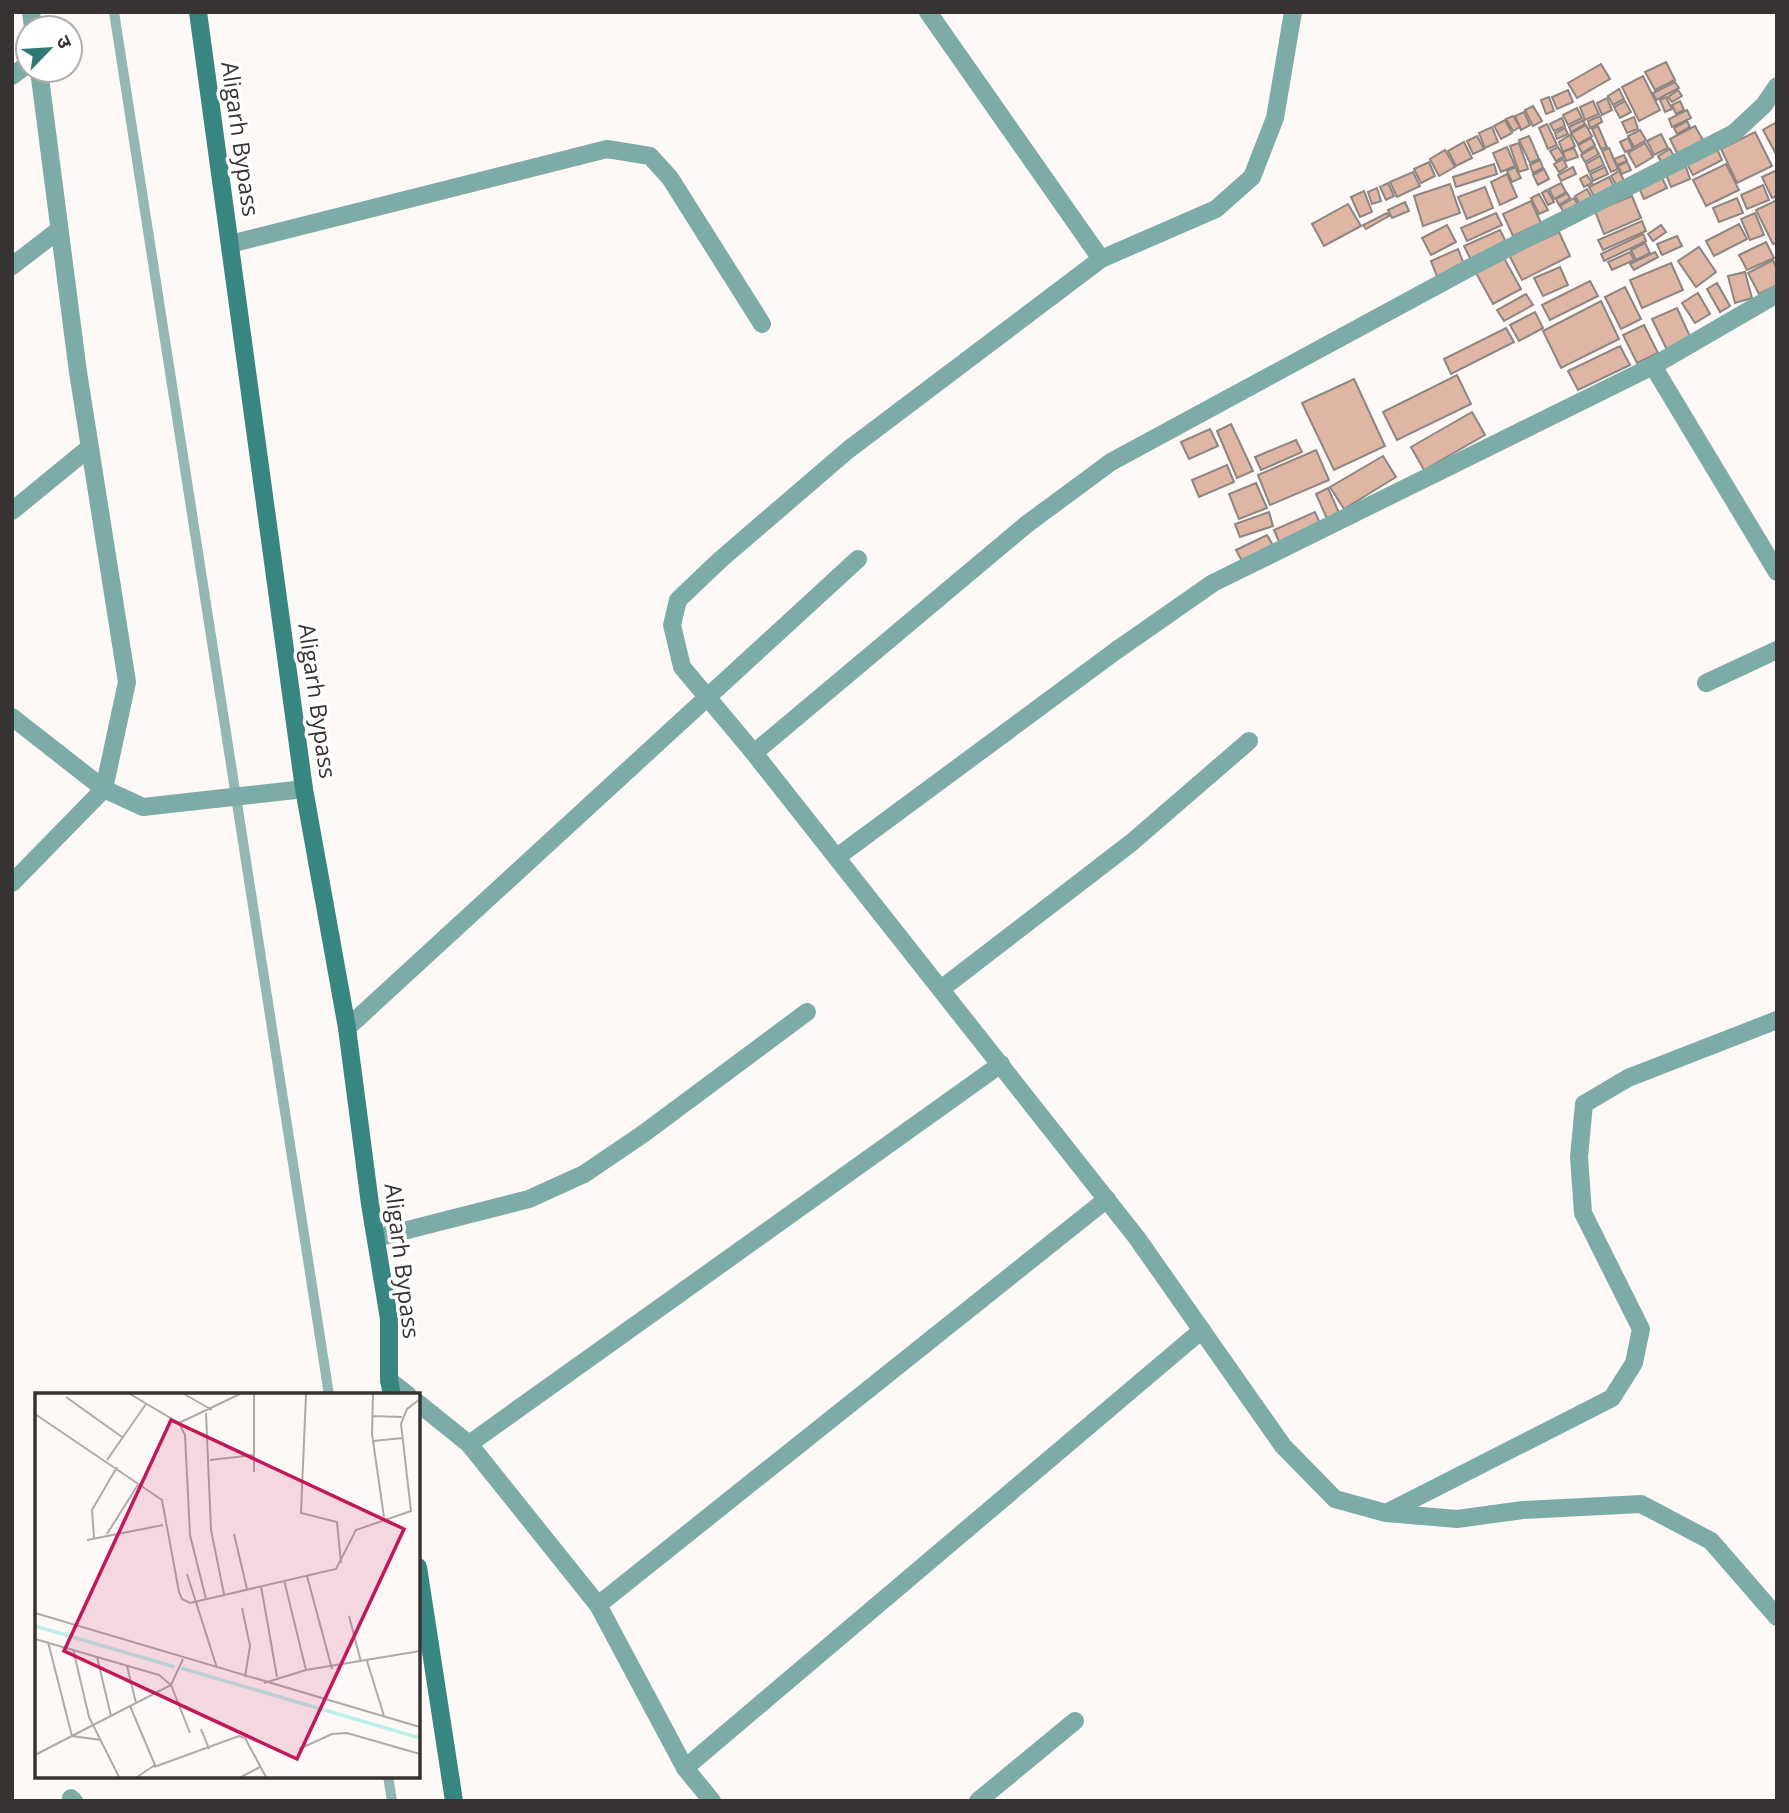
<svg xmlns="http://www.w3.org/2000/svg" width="1789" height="1813" viewBox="0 0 1789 1813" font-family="'Open Sans','Noto Sans Devanagari',sans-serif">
<rect width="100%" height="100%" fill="#fef9f6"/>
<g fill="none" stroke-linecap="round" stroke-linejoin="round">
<g stroke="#93b7b3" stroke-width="10">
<path d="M114 12 329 1395"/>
<path d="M388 1776 392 1801"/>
</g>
</g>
<g fill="#dfb6a3" stroke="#8d8581" stroke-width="2">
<path d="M1666 62 1675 80 1655 90 1645 72Z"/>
<path d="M1601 64 1610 79 1577 98 1568 83Z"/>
<path d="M1643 76 1660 110 1639 121 1622 87Z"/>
<path d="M1675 82 1679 88 1656 100 1653 93Z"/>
<path d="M1619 89 1624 99 1613 105 1608 96Z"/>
<path d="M1568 90 1573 102 1557 109 1552 97Z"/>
<path d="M1678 90 1682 96 1672 102 1668 97Z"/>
<path d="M1549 97 1554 111 1546 114 1541 100Z"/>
<path d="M1666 97 1672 109 1665 112 1660 100Z"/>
<path d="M1607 98 1612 110 1602 115 1597 103Z"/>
<path d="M1593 101 1599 114 1585 120 1580 107Z"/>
<path d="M1625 101 1631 112 1620 118 1614 107Z"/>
<path d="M1680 101 1684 110 1676 114 1672 105Z"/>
<path d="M1533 106 1542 121 1533 126 1525 110Z"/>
<path d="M1577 108 1582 118 1568 125 1563 115Z"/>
<path d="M1687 110 1691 118 1672 127 1669 119Z"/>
<path d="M1524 112 1530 125 1521 130 1515 116Z"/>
<path d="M1513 116 1520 127 1513 131 1506 119Z"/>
<path d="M1600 116 1602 122 1590 128 1588 121Z"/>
<path d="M1634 117 1638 129 1627 133 1622 122Z"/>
<path d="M1562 118 1565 126 1554 131 1550 124Z"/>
<path d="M1505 120 1512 133 1501 139 1494 126Z"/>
<path d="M1583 120 1585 124 1571 132 1569 127Z"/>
<path d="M1687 121 1690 127 1677 134 1674 128Z"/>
<path d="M1777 122V156L1763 130Z"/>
<path d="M1547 124 1557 145 1548 149 1539 128Z"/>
<path d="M1586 125 1592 136 1578 144 1571 133Z"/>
<path d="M1598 126 1607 147 1601 149 1592 129Z"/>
<path d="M1695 126 1704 142 1678 155 1670 139Z"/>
<path d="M1492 127 1498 142 1485 148 1479 133Z"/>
<path d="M1565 128 1568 134 1557 139 1555 133Z"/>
<path d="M1640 130 1646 140 1634 147 1628 136Z"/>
<path d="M1755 132 1772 166 1737 183 1721 149Z"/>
<path d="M1661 134 1668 148 1654 155 1647 141Z"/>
<path d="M1570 135 1575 146 1563 152 1559 142Z"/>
<path d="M1477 136 1484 149 1473 154 1467 141Z"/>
<path d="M1529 136 1539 159 1530 163 1519 140Z"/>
<path d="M1591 138 1595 145 1582 153 1578 145Z"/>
<path d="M1628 138 1633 149 1625 152 1620 142Z"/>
<path d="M1464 142 1472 158 1456 166 1448 151Z"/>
<path d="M1519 143 1528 169 1519 172 1510 146Z"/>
<path d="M1645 143 1653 157 1636 167 1628 153Z"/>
<path d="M1507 147 1515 166 1501 172 1493 153Z"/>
<path d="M1558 147 1564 156 1556 161 1550 151Z"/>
<path d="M1595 147 1599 154 1585 162 1581 155Z"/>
<path d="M1574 148 1578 157 1566 161 1563 152Z"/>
<path d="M1609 148 1618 169 1611 172 1602 151Z"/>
<path d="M1670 149 1676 160 1664 167 1658 156Z"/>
<path d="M1717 149 1722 160 1693 175 1687 164Z"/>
<path d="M1445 150 1455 167 1439 176 1430 159Z"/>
<path d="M1624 155 1627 161 1617 165 1614 159Z"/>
<path d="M1600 156 1604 165 1589 172 1586 164Z"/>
<path d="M1563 159 1567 167 1559 172 1554 164Z"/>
<path d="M1540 160 1543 168 1533 173 1530 165Z"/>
<path d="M1429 162 1435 176 1421 183 1414 169Z"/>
<path d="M1627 162 1631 170 1622 174 1618 166Z"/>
<path d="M1494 164 1497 174 1456 187 1453 177Z"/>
<path d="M1685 164 1690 179 1671 187 1665 172Z"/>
<path d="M1726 164 1739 190 1706 206 1693 180Z"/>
<path d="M1515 167 1521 178 1512 182 1507 171Z"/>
<path d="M1573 167 1576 174 1561 181 1558 175Z"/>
<path d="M1605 167 1608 174 1593 181 1590 174Z"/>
<path d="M1544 169 1549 179 1538 185 1533 175Z"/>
<path d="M1777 170V196L1772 198 1762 177Z"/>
<path d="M1619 171 1626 184 1618 188 1611 176Z"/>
<path d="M1413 172 1420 186 1397 197 1390 182Z"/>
<path d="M1507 174 1517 197 1500 205 1491 182Z"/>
<path d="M1587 175 1592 183 1584 187 1580 179Z"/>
<path d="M1661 176 1667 188 1644 199 1638 186Z"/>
<path d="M1609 177 1616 190 1596 200 1589 187Z"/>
<path d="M1388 183 1394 196 1386 200 1380 187Z"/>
<path d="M1561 183 1566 192 1554 199 1549 189Z"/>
<path d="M1450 184 1460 213 1423 226 1414 196Z"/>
<path d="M1763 185 1769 200 1747 209 1741 195Z"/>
<path d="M1485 187 1493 208 1467 219 1458 197Z"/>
<path d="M1377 188 1381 201 1372 204 1368 192Z"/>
<path d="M1587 189 1594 201 1582 208 1575 196Z"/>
<path d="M1547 190 1554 202 1548 205 1542 193Z"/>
<path d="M1364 191 1372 212 1360 217 1351 197Z"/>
<path d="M1567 193 1570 198 1559 205 1556 199Z"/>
<path d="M1539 194 1548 210 1539 214 1531 198Z"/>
<path d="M1632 196 1641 218 1604 234 1595 211Z"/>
<path d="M1574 198 1580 209 1567 217 1560 206Z"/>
<path d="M1737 198 1743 213 1719 222 1713 208Z"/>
<path d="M1777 200V243L1773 244 1756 210Z"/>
<path d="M1531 201 1541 223 1513 236 1503 214Z"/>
<path d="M1405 202 1409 211 1392 218 1388 210Z"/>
<path d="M1348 204 1361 226 1324 246 1312 224Z"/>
<path d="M1387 213 1389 216 1366 229 1363 225Z"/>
<path d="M1496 213 1502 225 1467 241 1461 228Z"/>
<path d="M1755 213 1764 235 1750 240 1741 219Z"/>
<path d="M1642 221 1646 231 1603 250 1598 240Z"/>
<path d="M1739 224 1747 239 1714 256 1706 241Z"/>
<path d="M1447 225 1456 242 1431 255 1422 238Z"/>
<path d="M1661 225 1666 232 1653 241 1648 234Z"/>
<path d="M1500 230 1508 246 1472 262 1464 246Z"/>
<path d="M1559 232 1570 256 1522 280 1509 255Z"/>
<path d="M1643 234 1646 241 1604 261 1601 254Z"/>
<path d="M1677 236 1682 246 1662 255 1657 244Z"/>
<path d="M1766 242 1774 258 1747 270 1739 255Z"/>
<path d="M1645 243 1650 253 1636 260 1631 250Z"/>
<path d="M1699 247 1716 272 1696 287 1678 261Z"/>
<path d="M1458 249 1465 267 1438 279 1431 261Z"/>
<path d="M1630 252 1634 260 1612 270 1608 262Z"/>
<path d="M1655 252 1658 257 1634 270 1630 264Z"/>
<path d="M1504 258 1521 289 1493 304 1476 273Z"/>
<path d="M1773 260 1777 269V285L1759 294 1748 273Z"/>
<path d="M1671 263 1683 290 1642 308 1630 280Z"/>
<path d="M1560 267 1568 285 1543 296 1534 278Z"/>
<path d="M1745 272 1752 298 1735 303 1728 276Z"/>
<path d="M1590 281 1598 296 1550 320 1542 305Z"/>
<path d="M1717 283 1730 306 1720 312 1707 289Z"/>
<path d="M1625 287 1641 319 1621 329 1605 297Z"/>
<path d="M1698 293 1710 314 1695 323 1682 303Z"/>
<path d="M1526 294 1533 305 1504 321 1497 310Z"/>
<path d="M1601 301 1619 339 1561 368 1543 331Z"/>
<path d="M1677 308 1692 341 1668 352 1652 319Z"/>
<path d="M1535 312 1543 328 1519 341 1510 325Z"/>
<path d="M1644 325 1658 353 1637 363 1623 335Z"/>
<path d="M1506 328 1514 342 1451 374 1444 359Z"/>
<path d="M1620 346 1630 365 1578 390 1568 371Z"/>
<path d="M1457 375 1471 404 1397 440 1383 412Z"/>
<path d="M1354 379 1385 446 1334 470 1302 403Z"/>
<path d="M1472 412 1485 435 1424 470 1411 447Z"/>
<path d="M1231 424 1253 471 1237 478 1217 431Z"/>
<path d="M1210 429 1218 446 1189 459 1181 442Z"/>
<path d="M1296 440 1302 452 1261 470 1255 457Z"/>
<path d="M1316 450 1329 480 1270 505 1258 475Z"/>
<path d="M1383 456 1396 477 1344 509 1330 487Z"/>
<path d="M1227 465 1234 482 1199 497 1192 480Z"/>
<path d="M1256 483 1267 508 1239 519 1229 494Z"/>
<path d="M1328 488 1340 515 1328 521 1316 494Z"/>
<path d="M1269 512 1273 526 1240 537 1235 524Z"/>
<path d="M1315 512 1321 526 1280 544 1274 530Z"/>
<path d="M1267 535 1274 547 1243 563 1236 550Z"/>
</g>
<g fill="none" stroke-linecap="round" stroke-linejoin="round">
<path stroke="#7daca8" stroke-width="18" d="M230 244 607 149 650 156 670 178 762 324"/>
<g stroke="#7daca8" stroke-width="18">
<path d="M31 12 33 28"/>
<path d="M928 12 1101 259"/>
<path d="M1293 12 1275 118 1252 177 1216 209 1101 259 848 450 720 560 678 600 672 625 682 667 754 753 1137 1238 1283 1446 1335 1499 1386 1513 1457 1519 1523 1510 1641 1504 1711 1541 1777 1617"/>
<path d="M12 76 28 64"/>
<path d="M12 266 59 230"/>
<path d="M1653 366 1777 572"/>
<path d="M12 511 89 448"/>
<path d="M1706 683 1777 650"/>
<path d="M12 717 104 789 143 807 304 789"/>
<path d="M754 753 1027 524 1111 462 1471 267 1734 133 1764 105 1777 86"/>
<path d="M837 857 1117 650 1213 583 1653 366 1777 294"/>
<path d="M12 883 104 789 127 682 78 372 39 70"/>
<path d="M941 989 1131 843 1249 741"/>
<path d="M347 1028 858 559"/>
<path d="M376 1238 529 1199 584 1174 643 1134 807 1012"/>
<path d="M469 1444 1001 1064"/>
<path d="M1388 1512 1612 1398 1634 1363 1641 1329 1583 1213 1579 1157 1584 1104 1628 1078 1777 1020"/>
<path d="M598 1605 1107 1199"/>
<path d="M685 1768 1202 1330"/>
<path d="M71 1798 74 1801"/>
<path d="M978 1801 1075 1721"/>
</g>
<g stroke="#7daca8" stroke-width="18">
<path d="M389 1380 408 1395"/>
<path d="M418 1403 469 1444 598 1605 685 1768 712 1801"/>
</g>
<g stroke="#378680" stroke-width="18">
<path d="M198 12 304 789 347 1028 370 1204 389 1319V1380L392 1395"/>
<path d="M418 1567 454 1801"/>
</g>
</g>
<g text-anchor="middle" stroke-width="7" stroke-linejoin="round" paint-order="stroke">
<g font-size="23" fill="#373332" stroke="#fff">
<text transform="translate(240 139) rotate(82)" y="8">Aligarh Bypass</text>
<text transform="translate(317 701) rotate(82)" y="8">Aligarh Bypass</text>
<text transform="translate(402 1261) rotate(83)" y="8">Aligarh Bypass</text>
</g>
</g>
<g transform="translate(35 1393)">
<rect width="385" height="385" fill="#fef9f6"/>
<path fill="none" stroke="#bbefea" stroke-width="3.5" d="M0 233 140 274M146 275 385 345"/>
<path fill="none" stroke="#aeaaa8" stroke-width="2" d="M95 1 144 30 205 1M149 1 177 17M271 1 266 120 302 129 306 170M338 1 337 41 349 124M31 4 87 44M171 20 176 137 189 201M0 21 127 107 144 199 147 206 155 210 301 176 321 137 376 118 366 31 372 16 385 6M337 23 367 24M144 30 150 42 155 142 171 206M338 48 368 45M72 67 111 11M175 67 219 62M219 79V1M72 141 104 90M199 141 212 196M59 145 57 117 82 74M52 147 128 132M152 181 182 275M272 183 297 276M249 187 271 277M226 193 242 284M207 215 215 253 210 284M0 220 385 334M314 223 326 269M0 246 124 282 136 292 155 340M13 249 37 343 66 347M38 256 54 324 84 384M62 264 76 323M332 268 349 323M92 273 101 310M229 290 271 277 385 258M95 313 120 372 102 384M166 336 174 356M264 356 297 341 312 340 385 361M0 362 136 292 148 266M119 374 204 343 210 345 231 384M206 384 225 374"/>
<path fill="#c2185b" fill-opacity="0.15" stroke="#c2185b" stroke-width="3.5" d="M136 27 369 136 262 366 29 258Z"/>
<rect width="385" height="385" fill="none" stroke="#373332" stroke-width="3.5"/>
</g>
<rect width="1789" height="1813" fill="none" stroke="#373332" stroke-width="28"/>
<g transform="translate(49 49) rotate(65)"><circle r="33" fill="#ffffff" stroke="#afadad" stroke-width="2"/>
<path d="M0-5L12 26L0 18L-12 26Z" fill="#317974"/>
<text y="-10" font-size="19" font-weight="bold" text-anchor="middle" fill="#373332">उ</text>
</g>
</svg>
